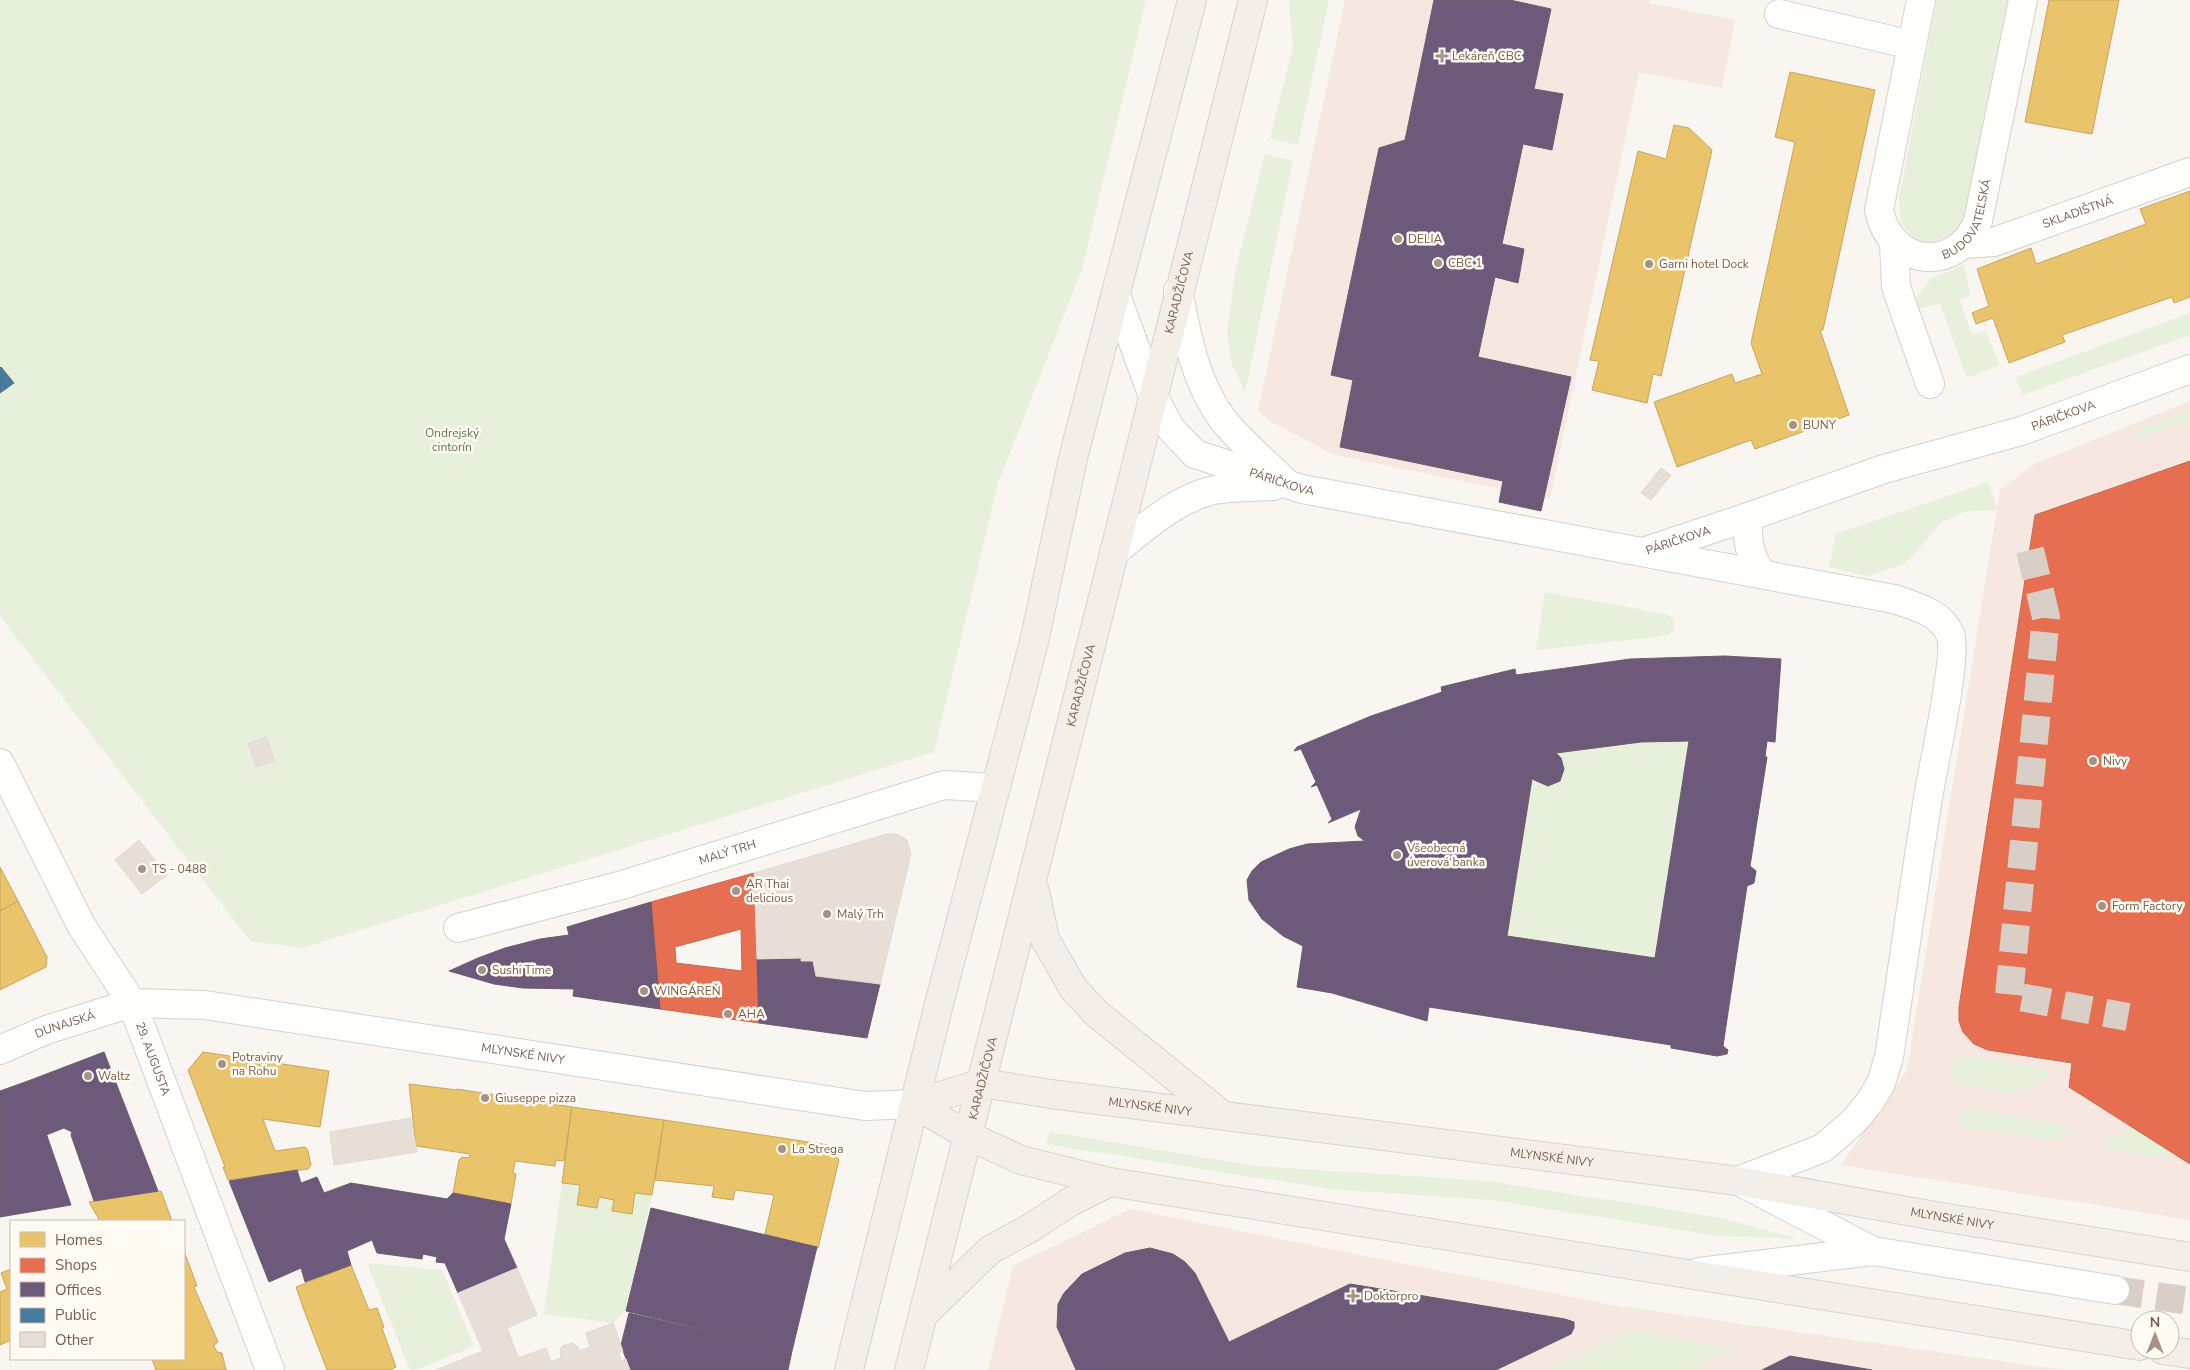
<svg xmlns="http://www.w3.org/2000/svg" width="2190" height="1370" viewBox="0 0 2190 1370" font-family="'Nunito Sans',sans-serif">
<rect width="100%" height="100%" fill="#f9f5f0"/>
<g fill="#f6e8e1">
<path d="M1345 0H1650L1649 3 1735 20 1722 88 1639 72 1550 499 1335 455 1273 423 1258 411Z"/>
<path d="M2190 401V1220L1841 1165 1907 1070 2000 490 2034 464Z"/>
<path d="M1130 1209 1612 1305 2063 1370H988L1013 1266Z"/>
</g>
<g fill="#e6f0db">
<path d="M0 0H1146L1082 269 998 483 934 752 302 948 250 941 0 616V393L14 383 0 368Z"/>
<path d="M1289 0H1329L1298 145 1270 138 1293 47Z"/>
<path d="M1937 0H2014L1977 196 1946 247 1915 241 1901 222 1899 198Z"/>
<path d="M1265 154 1293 161 1245 392 1231 362 1227 331 1236 269Z"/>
<path d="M1964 265 1970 296 1959 299 1972 335 1986 331 1999 365 1967 378 1940 303 1916 310 1915 299 1932 278Z"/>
<path d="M2190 313V335L2022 395 2016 377Z"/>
<path d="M2190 410V421L2135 440V433L2140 428Z"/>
<path d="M1988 482 1998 510 1967 511 1942 522 1905 564 1867 576 1829 567 1836 534Z"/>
<path d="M1545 592 1665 614 1673 618C1675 628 1675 632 1665 636L1536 650Z"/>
<path d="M1689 741 1655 958 1507 936 1532 779 1548 786 1560 781C1564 769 1565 762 1556 753L1641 742Z"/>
<path d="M1960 1054 2047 1070 2049 1078 2011 1093 1957 1084 1949 1075 1952 1063Z"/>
<path d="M1974 1110 2066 1124 2070 1129 2068 1134 2055 1141 1962 1126 1959 1121 1961 1115Z"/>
<path d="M2146 1125 2174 1151 2166 1158 2108 1150 2109 1138Z"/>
<path d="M1050 1132 1253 1166 1488 1181 1717 1217 1797 1239 1718 1236 1493 1200 1329 1189 1046 1144Z"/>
<path d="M562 1183 580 1185 578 1205 597 1208 599 1197 614 1200 612 1211 631 1214 635 1193 652 1195 626 1311 613 1323 544 1314Z"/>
<path d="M367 1263 442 1270 474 1346 416 1370H410Z"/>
<path d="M1630 1330 1736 1348 1691 1370H1548Z"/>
</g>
<g fill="#e9c46a" stroke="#c7a561">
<path d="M2049 0H2119L2092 134 2025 122Z"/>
<path d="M1790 72 1875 90 1823 330H1820L1849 415 1755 449 1751 440 1677 467 1654 402 1732 374 1735 383 1762 374 1751 343 1795 142 1775 137Z"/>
<path d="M1674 125 1689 128 1712 150 1661 376 1653 374 1647 403 1592 390 1599 361 1590 360 1638 151 1666 159Z"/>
<path d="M2190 191V297L2174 303 2172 297 2062 335 2065 342 2009 363 1993 318 1976 324 1972 313 1989 306 1977 269 2031 248 2036 264 2146 224 2140 209Z"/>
<path d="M0 867 18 901 0 911Z"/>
<path d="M18 901 47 957 46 967 0 990V911Z"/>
<path d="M203 1052 329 1071 320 1127 263 1119 275 1151 305 1147 308 1151 311 1165 308 1169 228 1180 223 1167H225L188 1070Z"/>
<path d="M409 1084 457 1090V1089L572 1107 564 1161 556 1160 555 1166 515 1161 513 1173 516 1174 511 1204 453 1193 459 1160 462 1157 469 1158 470 1154 416 1146Z"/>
<path d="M572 1107 664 1120 652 1195 635 1193 632 1214 612 1211 614 1200 599 1197 597 1208 577 1205 580 1185 562 1183Z"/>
<path d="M664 1120 828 1145 839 1160 818 1248 765 1234 774 1195 735 1190 733 1200 712 1197 714 1186 655 1180Z"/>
<path d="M161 1191 172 1221H100L89 1202Z"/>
<path d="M184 1251 197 1286 194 1287 218 1342 214 1345 215 1348 217 1352 222 1353 226 1370H156L152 1359H184Z"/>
<path d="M351 1265 369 1310 377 1308 384 1327 382 1328 396 1367 390 1370H327L304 1310 296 1287Z"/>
<path d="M11 1269V1340L0 1345V1292L7 1289 1 1273Z"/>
</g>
<g fill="#e76f51" stroke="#c66a50" fill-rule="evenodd">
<path d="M2190 461V1164L2069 1087 2072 1063 1988 1050 1974 1044 1963 1032 1959 1021V1007L2035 515Z"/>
<path d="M754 873 759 1023 660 1009 651 902ZM741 929 742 971 676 963 675 947Z"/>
</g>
<g fill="#6d597a" stroke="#715a6c" fill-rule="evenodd">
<path d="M1434 0H1510L1551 9 1534 89 1563 94 1552 150 1523 144 1502 244 1524 249 1518 283 1495 277 1478 357 1571 377 1541 511 1499 502 1503 481 1340 447 1353 380 1331 375 1346 304 1379 148 1405 140Z"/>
<path d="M1724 656 1781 659 1775 742 1767 741 1765 757H1767L1750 866 1756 871 1754 883 1747 886 1723 1046 1728 1050 1727 1054 1717 1056 1671 1048V1045L1429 1007 1427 1021 1332 993 1297 987 1303 946 1283 936 1262 919 1249 900 1247 880 1252 871 1261 862 1289 849 1307 844 1365 841 1358 836 1355 827 1361 809 1328 823 1332 819 1317 785 1311 787 1316 782 1301 749 1294 751 1297 747 1371 716 1442 692 1441 687 1515 669 1516 675 1630 659ZM1689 741 1655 958 1507 936 1532 779 1548 786 1560 781 1564 769 1561 758 1556 753 1641 742Z"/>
<path d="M651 902 660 1009 573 996 574 989 523 988 494 984 449 971 478 958 505 948 540 939 569 935 567 927Z"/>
<path d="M801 958V961H813L816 976 880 984 867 1038 759 1023 757 959Z"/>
<path d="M104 1052 158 1191 94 1201 71 1135 72 1132 64 1128 46 1135 28 1081Z"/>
<path d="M28 1081 71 1205 0 1217V1091Z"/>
<path d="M297 1170 301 1183 317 1177 324 1193 351 1183 447 1199 453 1193 511 1204 504 1239 517 1268 458 1293 445 1263 436 1262 437 1257 423 1254 422 1259 377 1253 372 1240 347 1251 351 1265 305 1282 301 1268 269 1282 229 1181Z"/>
<path d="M651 1208 817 1247 792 1351 626 1311Z"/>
<path d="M1150 1248 1173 1254 1185 1262 1195 1273 1229 1342 1350 1284 1565 1319 1574 1322V1328L1571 1334 1496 1370H1076L1057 1327 1058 1304 1064 1293 1082 1274 1125 1253Z"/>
<path d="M629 1313 792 1351 788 1370H630L621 1345Z"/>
<path d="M1790 1356 1872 1370H1762Z"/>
</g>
<path fill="#457b9d" stroke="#557285" d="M1 367 14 383 0 393V368Z"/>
<g fill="#e6ded7" stroke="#e2d9d1">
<path d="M1661 468 1671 475 1651 500 1641 493Z"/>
<path d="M267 737 274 761 256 767 248 743Z"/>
<path d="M887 834H896L907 840 911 854 880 984 816 976 813 961H801V958L757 959 754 873Z"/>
<path d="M139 840 167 875 142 894 115 860Z"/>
<path d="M411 1118 417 1152 334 1165 330 1132Z"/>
<path d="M517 1268 537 1315 507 1328 523 1370H436L483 1351 458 1293Z"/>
<path d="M613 1323 623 1351 619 1353 621 1361 626 1359 630 1370H523L518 1358 546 1348 551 1362 561 1358 560 1351 562 1346 572 1343 578 1347 579 1351 590 1347 586 1333Z"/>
</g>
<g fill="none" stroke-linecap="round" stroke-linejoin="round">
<g stroke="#d9cfc7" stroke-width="28" stroke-dasharray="28 14" stroke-linecap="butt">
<path d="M2030 550 2046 617 2009 995 2128 1017"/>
<path d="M2115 1290 2190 1301"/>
</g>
<defs>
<g id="minor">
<path id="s1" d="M1921 0 1879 210C1890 266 1956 275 1978 221L2023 0"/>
<path d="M1779 14 1912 45"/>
<path d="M1894 242 1896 287 1930 384"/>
<path id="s2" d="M1963 244 1994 242 2190 172"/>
<path d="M1178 291C1187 336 1195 383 1224 421 1241 442 1264 461 1284 481"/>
<path id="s3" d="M1116 295 1152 394 1171 429 1195 454 1302 489 1894 599C1914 606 1941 612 1950 634 1959 653 1932 771 1928 798 1914 885 1902 971 1889 1057L1881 1083 1869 1103 1853 1122 1823 1148 1738 1181"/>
<path d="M1748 517C1747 540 1749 556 1762 574"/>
<path id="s4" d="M1646 551 1748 517 1884 469 2021 431 2190 369"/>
<path d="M1114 552C1145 528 1179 495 1220 489 1238 487 1256 487 1274 486"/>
<path id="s5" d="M0 763 81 925 132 1003 270 1370"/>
<path id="s6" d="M458 928 622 885 944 785 996 788"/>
<path id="s7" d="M0 1050 46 1030 132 1003 205 1005 865 1106 914 1104"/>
<path d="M1746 1185 1873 1251"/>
<path d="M1699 1272 1873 1251 2115 1290"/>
</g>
<g id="major">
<path d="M1035 891 1045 939 1073 988 1096 1013 1221 1114"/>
<path id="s8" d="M914 1104 982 1083 1051 1094 1738 1181 1941 1217 2190 1257"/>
<path d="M914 1104 969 1136 1021 1160 1110 1182 2140 1346"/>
<path d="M923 1315 990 1250 1032 1227 1070 1202 1110 1182"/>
<path d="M2163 1350 2190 1354"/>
<path d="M849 1370 939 1004 1034 642 1073 458 1192 0"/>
<path id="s9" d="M909 1370C1026 914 1136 456 1253 0"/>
</g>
</defs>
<use href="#minor" stroke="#d7d1ca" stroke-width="30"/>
<use href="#major" stroke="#dad1cc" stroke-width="30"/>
<use href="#minor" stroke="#fefefd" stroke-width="28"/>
<use href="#major" stroke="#f3efe8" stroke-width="28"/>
</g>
<g fill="#a69386" stroke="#fffaf2" stroke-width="2">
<path d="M1439.5 48.5h5v5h5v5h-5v5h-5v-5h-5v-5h5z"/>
<circle cx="1398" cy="239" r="5"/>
<circle cx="1438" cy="263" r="5"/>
<circle cx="1649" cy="264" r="5"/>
<circle cx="1793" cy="425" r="5"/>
<circle cx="2093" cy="761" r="5"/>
<circle cx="1397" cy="855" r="5"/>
<circle cx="142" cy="869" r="5"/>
<circle cx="736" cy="891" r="5"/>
<circle cx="2102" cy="906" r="5"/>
<circle cx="827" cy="914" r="5"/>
<circle cx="482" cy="970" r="5"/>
<circle cx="644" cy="991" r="5"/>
<circle cx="728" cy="1014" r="5"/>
<circle cx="222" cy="1064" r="5"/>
<circle cx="88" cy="1076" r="5"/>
<circle cx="485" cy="1098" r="5"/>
<circle cx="782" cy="1149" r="5"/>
<path d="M1350.5 1288.5h5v5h5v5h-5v5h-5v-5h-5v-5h5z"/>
</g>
<g text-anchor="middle" stroke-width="5" stroke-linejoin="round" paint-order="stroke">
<g font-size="12" fill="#795e4d" stroke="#fffaf2" text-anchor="start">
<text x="1452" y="60">Lekáreň CBC</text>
<text x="1408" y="243">DELIA</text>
<text x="1448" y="267">CBC 1</text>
<text x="1659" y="268">Garni hotel Dock</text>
<text x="1803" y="429">BUNY</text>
<text x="2103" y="765">Nivy</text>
<text x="1407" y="852">Všeobecná<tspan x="1407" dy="14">úverová banka</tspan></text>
<text x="152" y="873">TS - 0488</text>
<text x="746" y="888">AR Thai<tspan x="746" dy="14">delicious</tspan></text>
<text x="2112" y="910">Form Factory</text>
<text x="837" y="918">Malý Trh</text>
<text x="492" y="974">Sushi Time</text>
<text x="654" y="995">WINGÁREŇ</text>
<text x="738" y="1018">AHA</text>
<text x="232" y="1061">Potraviny<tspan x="232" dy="14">na Rohu</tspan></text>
<text x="98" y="1080">Waltz</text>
<text x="495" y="1102">Giuseppe pizza</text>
<text x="792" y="1153">La Strega</text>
<text x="1364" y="1300">Doktorpro</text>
</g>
<g font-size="12" fill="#795e4d" stroke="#fffaf2">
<text dy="4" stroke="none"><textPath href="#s2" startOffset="120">SKLADIŠTNÁ</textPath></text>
<text dy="4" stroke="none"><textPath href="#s1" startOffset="349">BUDOVATEĽSKÁ</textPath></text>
<text dy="4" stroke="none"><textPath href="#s9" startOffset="1111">KARADŽIČOVA</textPath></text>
<text dy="4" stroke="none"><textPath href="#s4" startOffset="439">PÁRIČKOVA</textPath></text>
<text dy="4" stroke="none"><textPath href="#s3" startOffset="271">PÁRIČKOVA</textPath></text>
<text dy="4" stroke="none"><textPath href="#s4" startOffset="34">PÁRIČKOVA</textPath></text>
<text dy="4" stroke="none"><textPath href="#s9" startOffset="706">KARADŽIČOVA</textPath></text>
<text dy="4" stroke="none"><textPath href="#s6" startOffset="280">MALÝ TRH</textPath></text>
<text dy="4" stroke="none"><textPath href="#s7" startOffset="70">DUNAJSKÁ</textPath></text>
<text dy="4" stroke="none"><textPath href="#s7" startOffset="535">MLYNSKÉ NIVY</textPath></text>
<text dy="4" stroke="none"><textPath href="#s5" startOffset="334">29. AUGUSTA</textPath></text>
<text dy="4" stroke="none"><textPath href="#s9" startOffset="301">KARADŽIČOVA</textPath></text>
<text dy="4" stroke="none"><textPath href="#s8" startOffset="241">MLYNSKÉ NIVY</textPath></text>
<text dy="4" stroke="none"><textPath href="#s8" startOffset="646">MLYNSKÉ NIVY</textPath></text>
<text dy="4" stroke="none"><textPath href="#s8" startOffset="1051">MLYNSKÉ NIVY</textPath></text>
</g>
<g font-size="12" fill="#547e45" stroke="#fffaf2">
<text x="452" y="437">Ondrejský<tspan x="452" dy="14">cintorín</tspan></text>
</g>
</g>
<rect x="10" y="1220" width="175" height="140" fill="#fffaf2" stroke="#c9bcb0"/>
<rect x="20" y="1232" width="25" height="15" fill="#e9c46a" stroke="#c9bcb0"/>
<text x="55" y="1245" font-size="15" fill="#795e4d">Homes</text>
<rect x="20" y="1258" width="25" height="15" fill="#e76f51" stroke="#c9bcb0"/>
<text x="55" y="1270" font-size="15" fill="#795e4d">Shops</text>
<rect x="20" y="1282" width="25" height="15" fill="#6d597a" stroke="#c9bcb0"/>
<text x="55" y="1295" font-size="15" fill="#795e4d">Offices</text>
<rect x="20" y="1308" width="25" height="15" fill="#457b9d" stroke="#c9bcb0"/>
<text x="55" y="1320" font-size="15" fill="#795e4d">Public</text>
<rect x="20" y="1332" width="25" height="15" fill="#e6ded7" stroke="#c9bcb0"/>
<text x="55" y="1345" font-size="15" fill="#795e4d">Other</text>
<g transform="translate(2155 1335)"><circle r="24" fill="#fffaf2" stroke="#c9bcb0"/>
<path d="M0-4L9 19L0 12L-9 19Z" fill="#a69386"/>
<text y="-8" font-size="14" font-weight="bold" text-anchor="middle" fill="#795e4d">N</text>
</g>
</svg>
